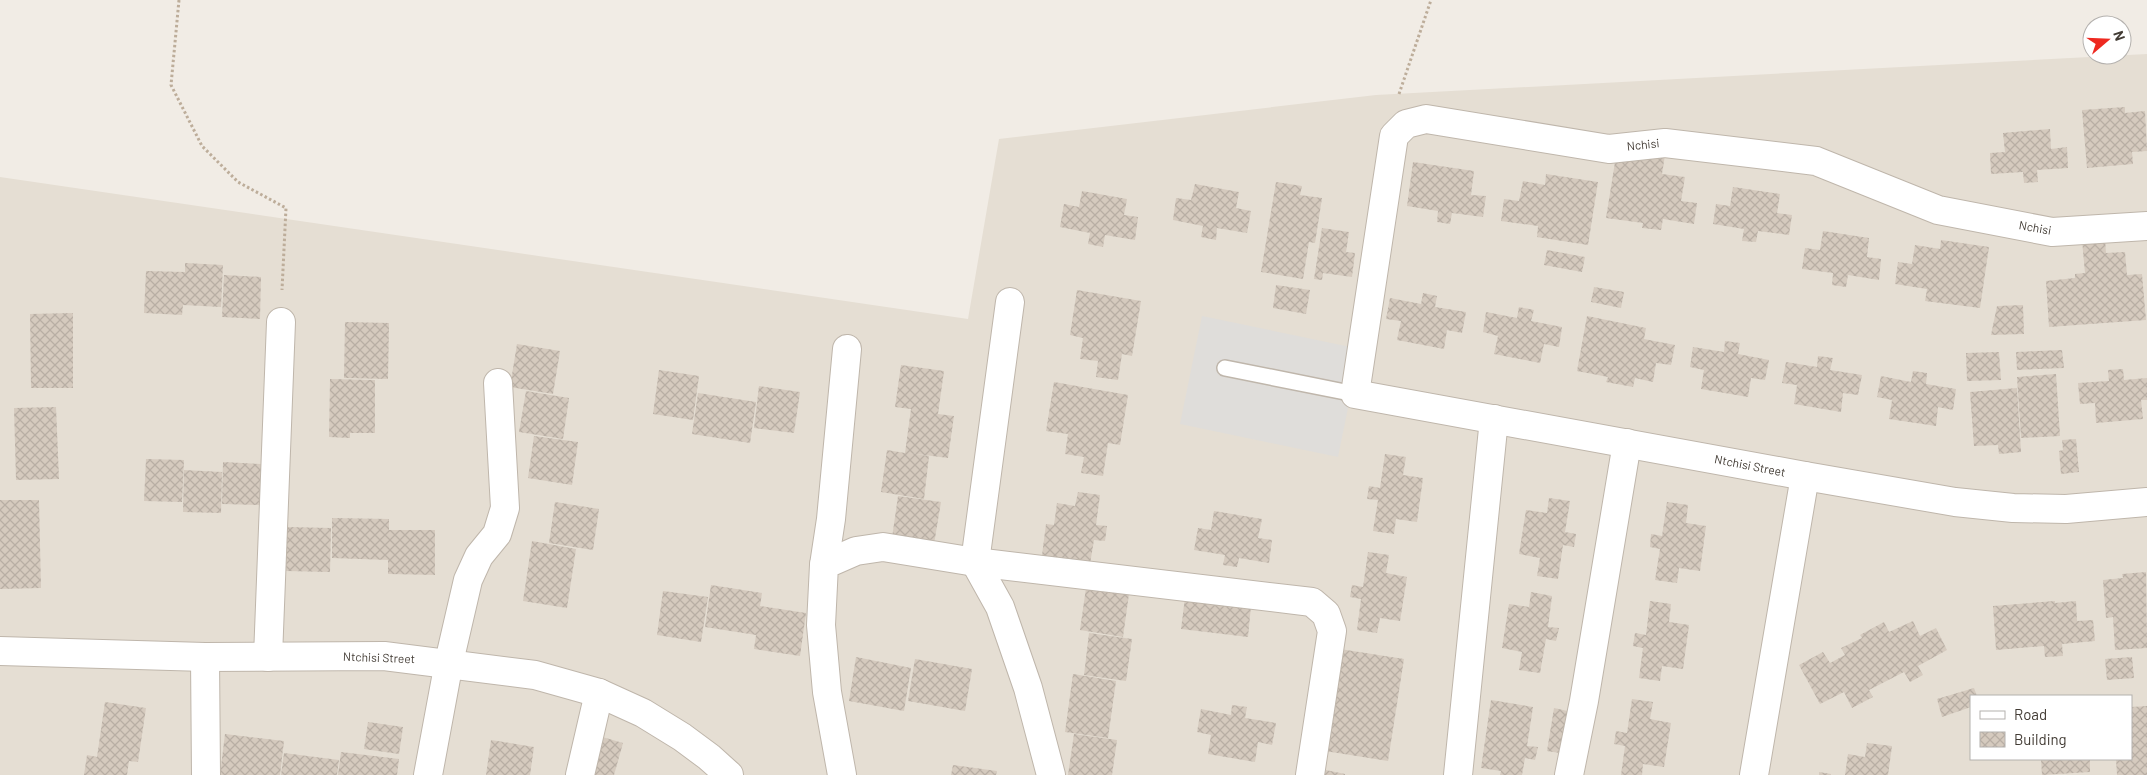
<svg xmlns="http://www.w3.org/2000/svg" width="2147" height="775" viewBox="0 0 2147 775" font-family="Barlow,sans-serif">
<defs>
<pattern id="building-cross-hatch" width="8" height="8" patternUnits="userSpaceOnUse" patternTransform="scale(1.25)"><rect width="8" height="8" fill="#d5cabe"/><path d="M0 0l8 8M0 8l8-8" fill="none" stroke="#b8aea4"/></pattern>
</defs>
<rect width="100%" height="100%" fill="#f1ece5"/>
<path fill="#e5ded3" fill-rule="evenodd" d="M2147 54V775H0V177L968 319 999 139 1376 95ZM1971 696H2131V759H1971Z"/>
<path fill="#dfddda" d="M1202 316 1360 349 1338 457 1180 424Z"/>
<g fill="url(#building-cross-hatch)">
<path d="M2125 107V113L2145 111 2147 151 2132 152 2133 164 2087 168 2082 110Z"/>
<path d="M2050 129 2051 149 2067 147 2068 168 2037 170 2038 182 2024 183 2023 172 1991 174 1990 153 2005 152 2003 133Z"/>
<path d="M1641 152 1665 155 1662 174 1685 177 1681 201 1697 203 1694 224 1663 219 1661 230 1642 228 1643 223 1606 218 1616 156 1640 160Z"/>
<path d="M1413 162 1474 171 1471 195 1486 196 1483 217 1452 213 1450 224 1437 222 1438 211 1407 206Z"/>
<path d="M1546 174 1598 182 1588 245 1537 237 1538 226 1501 221 1504 199 1519 201 1523 181 1545 185Z"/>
<path d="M1276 182 1302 186 1300 195 1322 198 1315 243 1309 242 1303 279 1261 272Z"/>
<path d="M1195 184 1239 192 1236 208 1251 211 1247 233 1217 228 1216 240 1201 237 1203 226 1173 220 1176 198 1191 200Z"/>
<path d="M1733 187 1780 194 1777 213 1792 215 1789 235 1758 231 1756 242 1742 241 1744 229 1713 224 1716 204 1730 206Z"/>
<path d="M1082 191 1127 199 1124 215 1138 217 1135 240 1105 235 1103 247 1088 244 1090 233 1060 227 1064 204 1079 207Z"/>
<path d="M1322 228 1349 232 1346 252 1355 253 1352 277 1323 273 1322 280 1314 279Z"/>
<path d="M1823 231 1869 238 1867 257 1881 259 1879 280 1848 275 1846 287 1832 285 1833 273 1802 269 1805 248 1820 250Z"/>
<path d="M2105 239 2106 253 2125 252 2127 275 2142 274 2146 320 2049 327 2046 281 2075 278V274L2085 273 2082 240Z"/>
<path d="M1941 240 1989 247 1980 308 1925 301 1927 289 1895 284 1898 262 1912 264 1915 245 1940 249Z"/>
<path d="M1547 250 1585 257 1582 272 1544 265Z"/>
<path d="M185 263 223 265 221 307 183 305 182 315 144 313 146 271 185 272Z"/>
<path d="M224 275 261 277 260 319 222 317Z"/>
<path d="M1276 285 1310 290 1306 314 1273 308Z"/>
<path d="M1594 287 1624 292 1621 308 1591 302Z"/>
<path d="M1077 290 1141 301 1132 356 1122 354 1118 380 1096 377 1098 361 1080 359 1083 338 1070 335Z"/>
<path d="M1423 293 1437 296 1435 307 1466 312 1462 333 1447 330 1444 349 1397 340 1401 321 1386 319 1390 298 1421 304Z"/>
<path d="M2023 305 2024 334 1991 335 1997 306Z"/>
<path d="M1519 307 1534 310 1531 321 1562 327 1559 347 1544 344 1540 363 1494 354 1498 336 1483 332 1486 312 1517 318Z"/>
<path d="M73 313V388H31L30 314Z"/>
<path d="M1587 316 1646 328 1644 339 1675 345 1671 365 1656 363 1653 382 1635 378 1633 387 1606 382 1608 377 1577 371Z"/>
<path d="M345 322 389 323 388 379 344 378Z"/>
<path d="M1725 341 1740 343 1738 354 1769 360 1765 380 1751 378 1748 397 1701 389 1704 370 1690 367 1693 347 1724 352Z"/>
<path d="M517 344 560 351 553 394 510 387Z"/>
<path d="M2062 350 2064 368 2017 370 2016 352Z"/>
<path d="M1999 352 2001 380 1967 381 1966 353Z"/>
<path d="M1818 356 1833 358 1830 370 1862 375 1858 395 1843 393 1841 412 1794 404 1797 385 1782 383 1786 362 1817 367Z"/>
<path d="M901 365 944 371 938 414 954 416 948 458 909 453 929 456 924 499 881 492 887 450 905 453 911 409 895 407Z"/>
<path d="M2123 369 2124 380 2147 378V400H2141L2143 419 2096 423 2095 403 2080 404 2078 383 2109 381 2108 370Z"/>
<path d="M659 370 699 376 693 420 653 414Z"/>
<path d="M1913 371 1927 373 1926 384 1956 389 1953 410 1938 407 1936 426 1889 419 1892 400 1877 397 1881 376 1911 382Z"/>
<path d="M2056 374 2060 436 2021 438 2017 377Z"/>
<path d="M330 379 375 380V433H350V438L329 437Z"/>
<path d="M1054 382 1128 395 1120 445 1108 443 1103 476 1081 473 1084 457 1065 454 1068 434 1046 431Z"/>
<path d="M759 386 800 392 794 433 754 428Z"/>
<path d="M2017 388 2021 452 1999 454 1998 445 1974 446 1970 392Z"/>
<path d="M526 391 569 398 563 439 519 432Z"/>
<path d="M698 393 756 402 750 443 692 434Z"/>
<path d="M56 407 59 479 16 480 14 408Z"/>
<path d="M534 436 578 442 572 485 528 478Z"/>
<path d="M2076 439 2079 472 2061 474 2059 451 2063 450 2062 440Z"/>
<path d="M1385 454 1406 457 1403 475 1423 478 1417 522 1396 519 1394 534 1373 531 1378 500 1367 499 1369 486 1380 488Z"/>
<path d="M146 459 184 460 182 502 144 501Z"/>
<path d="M223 462 261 464 260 505 222 504Z"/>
<path d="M184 470 222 472 221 513 183 512Z"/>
<path d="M1078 492 1100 495 1096 525 1107 526 1105 541 1094 540 1089 570 1041 563 1046 524 1054 525 1057 503 1075 506Z"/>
<path d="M898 496 941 502 934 544 892 538Z"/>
<path d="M1549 498 1570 501 1565 532 1576 534 1574 547 1563 545 1558 579 1537 576 1540 558 1519 554 1526 510 1547 513Z"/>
<path d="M0 500H39L41 588 0 589Z"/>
<path d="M555 502 599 509 593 550 549 543Z"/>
<path d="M1667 502 1688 505 1686 523 1706 526 1700 571 1679 568 1677 583 1655 580 1660 549 1650 547 1651 534 1662 536Z"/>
<path d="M1214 511 1262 519 1258 538 1272 540 1269 563 1239 558 1237 567 1223 565 1225 555 1194 550 1198 528 1211 530Z"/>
<path d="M332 518 389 519V530H435V575L388 574V560L332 558Z"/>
<path d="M287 527 331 528 330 572 286 571Z"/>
<path d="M532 541 576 549 567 608 523 601Z"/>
<path d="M1368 552 1389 555 1386 573 1407 577 1400 621 1380 618 1377 633 1357 630 1361 599 1350 597 1352 585 1363 587Z"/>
<path d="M2146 572 2147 648 2115 650 2113 617 2106 618 2103 580 2123 578 2122 574Z"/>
<path d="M711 585 762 593 760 606 806 613 800 656 754 649 756 635 705 627Z"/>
<path d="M1086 588 1129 594 1123 637 1080 630Z"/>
<path d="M663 591 708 597 701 642 657 635Z"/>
<path d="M1531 592 1552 596 1548 627 1559 628 1556 641 1546 639 1540 673 1519 670 1522 652 1502 648 1509 604 1529 607Z"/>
<path d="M1185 598 1251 606 1248 637 1181 629Z"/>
<path d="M1650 601 1671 604 1669 622 1689 625 1683 669 1662 666 1660 681 1639 678 1643 648 1633 646 1635 633 1646 635Z"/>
<path d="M2055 601V603L2076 601 2077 621 2093 620 2095 641 2062 644 2063 656 2045 657 2044 646 1996 650 1993 606Z"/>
<path d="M1913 621 1920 636 1936 628 1947 650 1918 666 1923 675 1910 682 1904 672 1869 690 1873 697 1852 708 1844 692 1820 704 1799 665 1823 652 1830 663 1845 655 1841 648 1862 638 1860 635 1884 622 1889 632Z"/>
<path d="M1089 633 1132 639 1126 681 1084 675Z"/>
<path d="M1340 649 1404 659 1388 761 1325 751Z"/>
<path d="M856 657 911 668 904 711 849 701Z"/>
<path d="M2132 657 2134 678 2107 680 2105 659Z"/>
<path d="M915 659 972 669 965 711 908 701Z"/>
<path d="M1073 674 1116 681 1108 738 1065 732Z"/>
<path d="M1974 688 1977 696H1971V707L1942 717 1937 699Z"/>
<path d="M1632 699 1653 702 1650 719 1671 723 1664 767 1643 764 1642 775H1621L1625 746 1614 744 1616 731 1627 733Z"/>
<path d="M1491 700 1533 707 1527 746 1538 747 1535 760 1525 758 1522 775H1500L1501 771 1481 768Z"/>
<path d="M105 702 146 708 138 762 129 761 127 775H84L87 755 97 757Z"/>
<path d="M1232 705 1247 707 1245 718 1276 723 1272 745 1258 742 1255 762 1208 754 1211 735 1197 732 1201 709 1231 715Z"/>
<path d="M2147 706V775H2117L2116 759H2131V707Z"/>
<path d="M1554 708 1572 712 1566 754 1547 751Z"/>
<path d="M368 722 403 727 399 754 364 749Z"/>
<path d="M225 734 284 741 280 775H220Z"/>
<path d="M1074 734 1117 740 1112 775H1068Z"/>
<path d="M599 736 623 743 614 775H588Z"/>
<path d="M491 740 534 747 530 775H486Z"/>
<path d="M1867 743 1892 746 1888 775H1845L1848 754 1865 757Z"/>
<path d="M341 752 399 759 397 775H338Z"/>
<path d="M284 753 339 760 337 775H281Z"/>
<path d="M2041 759H2090V772L2042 775Z"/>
<path d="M953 765 997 771 996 775H951Z"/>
<path d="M1321 769 1345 774V775H1320Z"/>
<path d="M1819 772 1831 774V775H1819Z"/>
</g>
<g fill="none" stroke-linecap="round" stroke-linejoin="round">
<defs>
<path id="lane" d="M1225 368 1355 394"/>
<g id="street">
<path d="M2147 226 2052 232 1938 210 1816 161 1665 143 1609 149 1426 119 1406 124 1394 136 1355 394 1805 476 1955 502 2013 508 2066 509 2147 502"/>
<path d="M1010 302 975 562 1000 607 1028 688 1051 775"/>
<path d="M824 565 831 519 847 349"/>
<path d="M0 651 205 657 384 656 535 675 599 693 643 713 682 737 709 757 729 775"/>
<path d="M205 657 206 775"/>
<path d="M268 657 281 322"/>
<path d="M428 775 449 662 468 580 479 556 497 534 505 508 498 383"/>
<path d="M580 775 599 693"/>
<path d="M842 775 827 692 821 625 824 565 856 551 883 547 975 562 1312 602 1326 614 1332 631 1310 775"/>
<path d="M1458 775 1494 419"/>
<path d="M1569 775 1584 701 1627 443"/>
<path d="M1754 775 1805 476"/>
</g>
</defs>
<use href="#lane" stroke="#bfb6ab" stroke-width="18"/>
<use href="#street" stroke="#bfb6ab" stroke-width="30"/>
<g stroke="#bdad9a" stroke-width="3" stroke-dasharray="2.5 2.5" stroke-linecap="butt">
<path d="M179 0 171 85 202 146 238 182 286 208 282 290"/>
<path d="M1399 94 1431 0"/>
</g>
<use href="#lane" stroke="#fff" stroke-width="15"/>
<use href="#street" stroke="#fff" stroke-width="28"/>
</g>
<g text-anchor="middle" stroke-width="4" stroke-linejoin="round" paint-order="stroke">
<g font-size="12" fill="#433c35" stroke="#fff">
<text transform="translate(1643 145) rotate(-6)" y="4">Nchisi</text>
<text transform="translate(2035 228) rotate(10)" y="4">Nchisi</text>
<text transform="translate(1750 466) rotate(11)" y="4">Ntchisi Street</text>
<text transform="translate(379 658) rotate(2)" y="4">Ntchisi Street</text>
</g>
</g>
<rect x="1970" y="695" width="162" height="65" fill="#ffffff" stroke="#b4b1ae"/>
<rect x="1980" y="711" width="25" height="8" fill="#ffffff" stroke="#b4b1ae"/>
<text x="2014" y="720" font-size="15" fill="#433c35">Road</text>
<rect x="1980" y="732" width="25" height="15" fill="url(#building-cross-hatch)" stroke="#b4b1ae"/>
<text x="2014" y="745" font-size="15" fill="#433c35">Building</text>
<g transform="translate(2107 40) rotate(71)"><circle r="24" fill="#ffffff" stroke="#b4b1ae"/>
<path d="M0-4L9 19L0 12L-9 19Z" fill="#ee2920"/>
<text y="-8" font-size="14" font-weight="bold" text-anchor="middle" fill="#433c35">N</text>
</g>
</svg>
